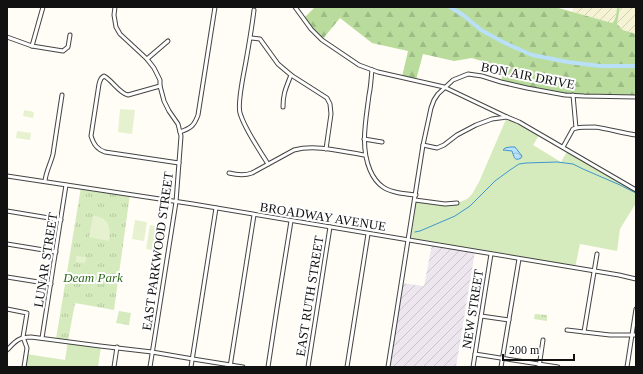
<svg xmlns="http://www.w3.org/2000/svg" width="643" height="374" viewBox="0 0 643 374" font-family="Georgia,serif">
<defs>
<pattern id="industrial-furrows" width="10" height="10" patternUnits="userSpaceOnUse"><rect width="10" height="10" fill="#eee6ef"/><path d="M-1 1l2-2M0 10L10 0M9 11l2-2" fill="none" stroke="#cbc4cc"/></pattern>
<pattern id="farmland-furrows" width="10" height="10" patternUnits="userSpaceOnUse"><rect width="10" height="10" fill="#f6f3d4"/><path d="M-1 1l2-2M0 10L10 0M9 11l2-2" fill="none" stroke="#d2cfb5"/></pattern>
<pattern id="forest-firs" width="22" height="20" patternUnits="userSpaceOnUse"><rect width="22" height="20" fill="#b9dc9c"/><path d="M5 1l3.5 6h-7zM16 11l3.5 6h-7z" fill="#9ebc85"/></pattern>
<pattern id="park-tufts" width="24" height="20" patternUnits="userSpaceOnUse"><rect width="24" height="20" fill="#d5ebbd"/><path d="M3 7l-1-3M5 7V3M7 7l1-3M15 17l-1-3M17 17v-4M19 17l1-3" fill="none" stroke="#b6c8a1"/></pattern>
<pattern id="water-waves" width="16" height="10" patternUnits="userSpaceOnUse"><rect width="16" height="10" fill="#b9e0f7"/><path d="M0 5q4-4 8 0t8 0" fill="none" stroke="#9ebfd3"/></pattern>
</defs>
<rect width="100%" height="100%" fill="#fffdf5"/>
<path fill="url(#industrial-furrows)" d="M432 244 475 251 456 367H388L401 283 424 286Z"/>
<g fill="url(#farmland-furrows)">
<path d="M574 7H617L616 16 614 21 612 23 572 12Z"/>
<path d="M620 7H636V34L623 30 617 24Z"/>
</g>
<g fill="#d5ebbd">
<path d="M507 117 540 134 533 145 561 162 568 150 636 190V203L620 229 617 251 580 244 575 268 408 240 415 200 445 204 457 203 467 199 472 194 479 182Z"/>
<path d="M68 341 101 346 98 367H24L26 354 65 360Z"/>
</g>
<path fill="url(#forest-firs)" d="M315 7H555L612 23 614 21 616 16 617 7H620L617 24 623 30 636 34V97L565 95 501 82 504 68 472 58 454 61 423 54 416 80 402 77 408 51 372 43 340 18 322 40 303 19Z"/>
<g fill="url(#park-tufts)">
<path d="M81 187 130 194 114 310 75 303 68 341 56 339Z"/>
<path d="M119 311 131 313 129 325 116 323Z"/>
<path d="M535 314 547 315V321L534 319Z"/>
</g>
<g fill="#e6f2cf">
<path d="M120 109 135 110 132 134 118 132Z"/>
<path d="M24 110 34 112 33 118 23 116Z"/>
<path d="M17 131 31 133 30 140 16 138Z"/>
<path d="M93 216C109 217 111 227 109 241L89 237Z"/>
<path d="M135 220 147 222 144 241 132 239Z"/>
<path d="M150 225 163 227 159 251 146 249Z"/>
<path d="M76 256 86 257 85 263 76 262Z"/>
</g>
<path fill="url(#water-waves)" stroke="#3f96cf" d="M510 147H515L522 156 521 158C514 162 514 156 512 151L503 150 505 148Z"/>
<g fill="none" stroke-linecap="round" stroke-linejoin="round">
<path stroke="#3f96cf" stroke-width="1" d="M415 232 420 231 455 216 470 206 495 181 510 170 519 164 526 163 557 162 573 164 583 169 620 185 636 193"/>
<path stroke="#b9e0f7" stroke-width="4" d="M450 7 463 15 481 30 505 43 532 55 568 62 600 66H636"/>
<defs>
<g id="minor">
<path d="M115 7 114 15 116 27 120 34 147 59 154 68 160 80V86L164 101 169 111 178 124 181 136 176 202 150 367"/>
<path d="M295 7 311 29 322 40 359 65 378 72 444 87 507 117 519 122 636 190"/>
<path d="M254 10C252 27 249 44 246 61 244 73 237 103 240 113 245 130 259 149 268 164"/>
<path d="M7 37 32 46 63 51 68 47 70 35"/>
<path d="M251 38 260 39 278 64 291 75 327 98 330 104 331 114 326 149"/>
<path d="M32 46 43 7"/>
<path d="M147 59 168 41"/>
<path d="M372 70C371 78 371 86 369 95 366 120 360 146 370 170 373 177 377 183 383 187 392 193 405 194 416 195"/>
<path d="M160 86 128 95C119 93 112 80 104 76 100 78 100 81 99 84L91 136C94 145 97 149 105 152L179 163"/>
<path d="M283 107C283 93 286 88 291 75"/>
<path d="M576 128C582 127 588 127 595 127 609 129 622 133 636 135"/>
<path d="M180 132C191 128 194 126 198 115L215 7"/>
<path d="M364 139 382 142"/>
<path d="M423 145 437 148 444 145 457 135 476 125 492 119 507 117"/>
<path d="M563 147 573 129 576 128 573 95"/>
<path d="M229 173C237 175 244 176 252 173L294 150C316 144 344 152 365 155"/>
<path d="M7 176 193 204 619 275 636 279"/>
<path d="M45 181C46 171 51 163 53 154L62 95"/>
<path d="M415 200 445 204 457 203"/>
<path d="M7 211 61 220"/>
<path d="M7 244 56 252"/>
<path d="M7 277 51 284"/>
<path d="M7 309 27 313 23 337 27 348 24 367"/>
<path d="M481 316 509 320"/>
<path d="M567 330 610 335H636"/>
<path d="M584 332 597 254"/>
<path d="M42 338 66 185"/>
<path d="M7 350C15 342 18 337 31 337L100 346 152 352 193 359 243 367"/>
<path d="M475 354 558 367"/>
<path d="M114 367 117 347"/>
<path d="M191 367 216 208"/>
<path d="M230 367 254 215"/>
<path d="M268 367 277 308 291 221"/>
<path d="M308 367 330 227"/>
<path d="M347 367 368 234"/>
<path d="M388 367 423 145 431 108 434 100 438 94 453 80 468 74 482 76 501 82 527 88 565 95 584 96 636 97"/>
<path d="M473 367 491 254"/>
<path d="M501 367 519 259"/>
<path d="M539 367 543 340"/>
<path d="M627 367 636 309"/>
</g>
</defs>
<use href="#minor" stroke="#444" stroke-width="5"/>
<use href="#minor" stroke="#fff" stroke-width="3"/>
</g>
<g text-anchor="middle" stroke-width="4" stroke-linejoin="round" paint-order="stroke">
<g font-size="13" fill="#111" stroke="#fff">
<text transform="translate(528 75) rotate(11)" y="5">BON AIR DRIVE</text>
<text transform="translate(323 216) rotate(9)" y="5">BROADWAY AVENUE</text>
<text transform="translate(157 251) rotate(-82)" y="5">EAST PARKWOOD STREET</text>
<text transform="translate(45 260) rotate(-81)" y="5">LUNAR STREET</text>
<text transform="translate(309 296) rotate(-81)" y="5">EAST RUTH STREET</text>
<text transform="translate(472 309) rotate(-81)" y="5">NEW STREET</text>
</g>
<g font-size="13" font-style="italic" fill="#2f6b1f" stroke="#fff">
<text x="93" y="282">Deam Park</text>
</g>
</g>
<rect width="643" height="374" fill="none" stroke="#111111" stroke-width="16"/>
<path d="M503 354v6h71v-6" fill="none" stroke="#111111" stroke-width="2"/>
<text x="509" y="354" font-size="12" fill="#111111" stroke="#ffffff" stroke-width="3" paint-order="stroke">200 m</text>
</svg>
